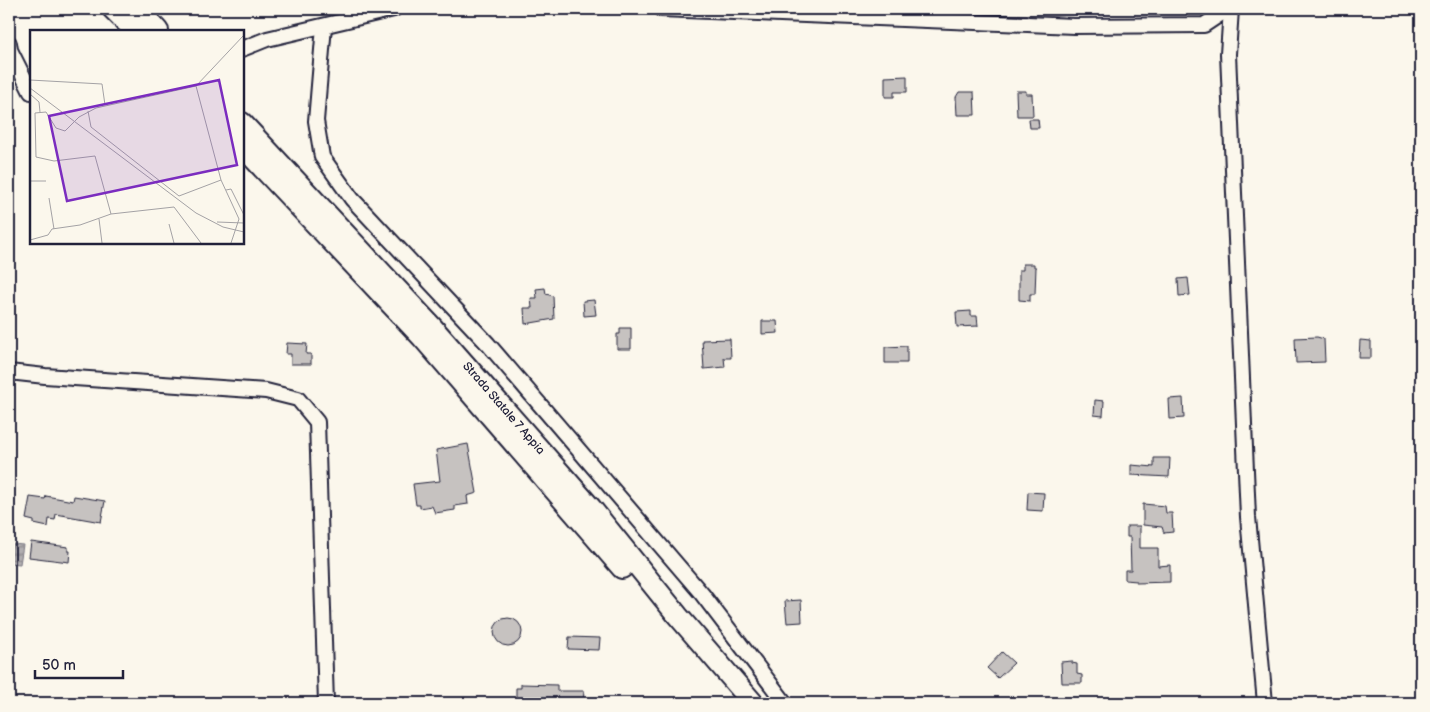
<svg xmlns="http://www.w3.org/2000/svg" width="1430" height="712" viewBox="0 0 1430 712" font-family="'Balsamiq Sans',sans-serif">
<defs>
<pattern id="water-rules" width="6" height="5" patternUnits="userSpaceOnUse" patternTransform="scale(1.25)"><rect width="6" height="5" fill="#b1aeb0"/><path d="M0 2.5h6" fill="none" stroke="#908d90"/></pattern>
</defs>
<rect width="100%" height="100%" fill="#fbf7ec"/>
<filter id="ink" filterUnits="userSpaceOnUse"><feTurbulence type="fractalNoise" baseFrequency=".02" numOctaves="2"/><feDisplacementMap in="SourceGraphic" scale="10" xChannelSelector="R" yChannelSelector="G"/><feConvolveMatrix kernelMatrix="1 2 1 2 8 2 1 2 1" color-interpolation-filters="sRGB"/></filter>
<g filter="url(#ink)">
<path fill="url(#water-rules)" stroke="#787681" d="M13 544 23 545 20 564 10 563Z"/>
<g fill="#c6c2c0" stroke="#22223b">
<path d="M907 76V92H894V97H885V77Z"/>
<path d="M1016 91H1026V94H1032L1033 116H1017Z"/>
<path d="M959 92H974L975 115H957L956 97Z"/>
<path d="M1029 119H1038L1039 128H1030Z"/>
<path d="M1023 264H1034V267H1036L1035 294H1030V301L1019 300V270H1023Z"/>
<path d="M1188 278 1190 295 1179 296 1178 279Z"/>
<path d="M545 288 546 294 553 296 554 319 525 324 524 308H532L531 298H537L536 289Z"/>
<path d="M594 300 596 315 584 316 583 301Z"/>
<path d="M971 311V316H977L978 326 957 327 956 312Z"/>
<path d="M762 321H777L778 333 762 334Z"/>
<path d="M620 328H631V349H617V334H620Z"/>
<path d="M1317 337 1324 339 1325 362 1296 363 1295 338Z"/>
<path d="M730 339 731 358H724L725 367 704 369 702 340Z"/>
<path d="M1360 340 1371 341V358H1359Z"/>
<path d="M287 343 307 344 306 354H311V364H291V354H286Z"/>
<path d="M907 346V363H885V347Z"/>
<path d="M1183 398 1184 418 1170 419 1169 399Z"/>
<path d="M1095 400 1104 401 1103 416 1094 415Z"/>
<path d="M468 444 477 493 467 496 468 504 455 506V510L435 513 432 506 420 508V505H416L413 484 440 481 436 450Z"/>
<path d="M1154 458H1170L1169 477 1131 475V465L1154 467Z"/>
<path d="M1028 492 1044 493 1043 511 1027 510Z"/>
<path d="M46 496 73 501 74 496 105 501 101 522 56 514 55 520 49 519 48 527 34 524V521L26 519 30 497 45 499Z"/>
<path d="M1143 504 1165 506 1166 513H1172L1173 532 1164 533 1162 527 1143 525Z"/>
<path d="M1127 526H1140V548H1158V566L1170 565V582L1137 583V581L1125 580V570H1131L1130 537H1127Z"/>
<path d="M31 542 68 547V551H70L69 562 29 557Z"/>
<path d="M801 600 802 622 787 623 785 601Z"/>
<circle cx="508" cy="632" r="14"/>
<path d="M569 637 600 638 599 650 568 649Z"/>
<path d="M1002 652 1014 663 998 678 987 668Z"/>
<path d="M1072 661V663L1077 664V674L1082 675V683H1062L1061 662Z"/>
<path d="M521 684 557 685V691H584L583 703H516V688H521Z"/>
</g>
<g fill="none" stroke-linecap="round" stroke-linejoin="round">
<defs>
<g id="minor">
<path d="M661 9 1074 26 1204 25 1228 9"/>
<path d="M1231 9 1228 54 1248 517 1265 703"/>
<path d="M324 26 316 121 322 157 352 199 488 344 702 594 785 703"/>
<path d="M9 43 10 50 31 92"/>
<path d="M242 49 267 39 394 9"/>
<path d="M9 372 45 376 266 391 298 399 317 422 326 703"/>
</g>
<g id="highway">
<path d="M113 9 135 31"/>
<path d="M138 9 158 31"/>
<path d="M242 123 433 328 591 508 678 616 753 703"/>
<path d="M242 146 422 337 622 568"/>
</g>
</defs>
<use href="#minor" stroke="#22223b" stroke-width="18"/>
<use href="#highway" stroke="#22223b" stroke-width="24"/>
<use href="#minor" stroke="#fbf7ec" stroke-width="14"/>
<use href="#highway" stroke="#fbf7ec" stroke-width="20"/>
</g>
</g>
<g text-anchor="middle" stroke-width="5" stroke-linejoin="round" paint-order="stroke">
<g font-size="12" fill="#22223b" stroke="#fbf7ec">
<text transform="translate(504 408) rotate(49)" y="4">Strada Statale 7 Appia</text>
</g>
</g>
<g transform="translate(30 30)">
<rect width="214" height="214" fill="#fbf7ec"/>
<path fill="none" stroke="#a4a2a5" stroke-width="1" d="M0 50 72 54 75 75M0 58 166 183 193 197 214 202M0 64 9 72 10 82M58 81 61 97 149 166 191 150M0 151H16M196 160 201 159 214 185M19 168 24 199M81 184 65 126 24 131 6 127 5 83 16 82 26 98 35 101 49 87 66 78 166 56M69 189 72 213M209 189 191 150 166 56 214 5M187 192 214 193M139 194 144 213M0 210 18 205 22 199 50 195 81 184 144 177 171 213M201 213 209 189"/>
<path fill="#7b2cbf" fill-opacity="0.15" stroke="#7b2cbf" stroke-width="2.5" d="M189 50 207 135 37 171 19 86Z"/>
<rect width="214" height="214" fill="none" stroke="#22223b" stroke-width="2.5"/>
</g>
<rect width="1430" height="712" fill="none" stroke="#fbf7ec" stroke-width="30"/>
<rect x="15" y="15" width="1400" height="682" fill="none" stroke="#22223b" stroke-width="2" filter="url(#ink)"/>
<path d="M35 670v8h88v-8" fill="none" stroke="#22223b" stroke-width="2.5"/>
<text x="42" y="670" font-size="15" fill="#22223b" stroke="#fbf7ec" stroke-width="4" paint-order="stroke">50 m</text>
</svg>
